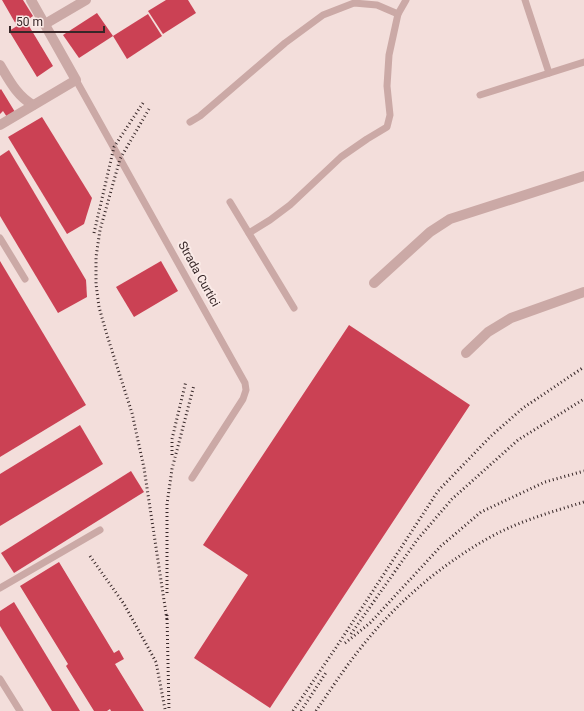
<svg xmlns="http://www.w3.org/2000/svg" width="584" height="711" viewBox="0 0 584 711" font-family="Roboto,sans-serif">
<rect width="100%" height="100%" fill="#f3dedb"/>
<g fill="#cb4154">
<path d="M2 0H23L33 16 26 21 53 66 37 77 9 31 17 26Z"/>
<path d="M166 0H188L196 13 163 34 148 11Z"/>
<path d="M97 13 113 36 79 58 63 35Z"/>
<path d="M148 14 162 36 127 59 113 36Z"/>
<path d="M1 89 15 112 7 117 3 111 0 114V90Z"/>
<path d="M42 117 92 198 84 224 67 234 8 137Z"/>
<path d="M9 150 86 280 87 297 58 313 0 216V156Z"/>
<path d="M0 261 86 405 0 457Z"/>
<path d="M161 261 178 291 134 317 116 287Z"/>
<path d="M349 325 470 405 270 708 194 658 248 575 203 545Z"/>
<path d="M80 425 103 464 0 526V474Z"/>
<path d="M131 471 144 492 14 573 1 553Z"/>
<path d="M59 562 114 653 119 650 124 659 115 664 144 711H111L110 709 107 711H94L66 666 68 664 20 586Z"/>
<path d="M14 602 80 711H52L0 626V611Z"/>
</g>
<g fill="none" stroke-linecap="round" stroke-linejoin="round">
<g stroke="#cba9a6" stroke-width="7">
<path d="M525 0 549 73"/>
<path d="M76 80 245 383 246 390 243 399 192 478"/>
<path d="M480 95 584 62"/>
<path d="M190 122 200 116 285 43 323 15 354 3 377 5 398 14"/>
<path d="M230 202 294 308"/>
<path d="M249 233 270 220 290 205 341 157 367 139 387 127 390 115 387 86 389 55 398 14 406 0"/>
<path d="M0 238 25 279"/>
<path d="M0 588 100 530"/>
<path d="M0 679 20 711"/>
</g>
<g stroke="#cba9a6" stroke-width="10">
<path d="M45 24 86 0"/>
<path d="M0 65C9 80 17 96 33 105"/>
<path d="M0 125 76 80 31 0"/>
<path d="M374 283 430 232 450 219 584 176"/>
<path d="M466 353 488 332 511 318 584 292"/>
</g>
<g stroke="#372728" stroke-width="3" stroke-dasharray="1 3" stroke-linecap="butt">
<path d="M149 109 120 159 100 230 96 257V284L99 307 106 332 132 413 144 468 167 620"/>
<path d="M94 233 114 147 143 103"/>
<path d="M172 455V439L186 381"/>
<path d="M90 556 124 604 156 662 165 709"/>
<path d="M167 593V504L172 469 194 385"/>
<path d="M167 615 169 711"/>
<path d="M351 634 417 540 452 499 518 440 584 399"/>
<path d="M345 643 370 623 441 546 481 512 545 482 584 471"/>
<path d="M293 711 339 643 438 491 491 436 523 408 584 367"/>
<path d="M301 711 327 671"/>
<path d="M316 711C329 692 342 672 356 654 391 608 435 569 485 540 516 522 551 512 584 502"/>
</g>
</g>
<g text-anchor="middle" stroke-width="4" stroke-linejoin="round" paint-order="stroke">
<g font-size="12" fill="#372728" stroke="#faeae7">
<text transform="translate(199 274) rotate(61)" y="4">Strada Curtici</text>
</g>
</g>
<path d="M10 26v6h94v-6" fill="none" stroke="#372728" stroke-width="2"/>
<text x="16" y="26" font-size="12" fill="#372728" stroke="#faeae7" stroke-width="3" paint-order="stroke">50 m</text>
</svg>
